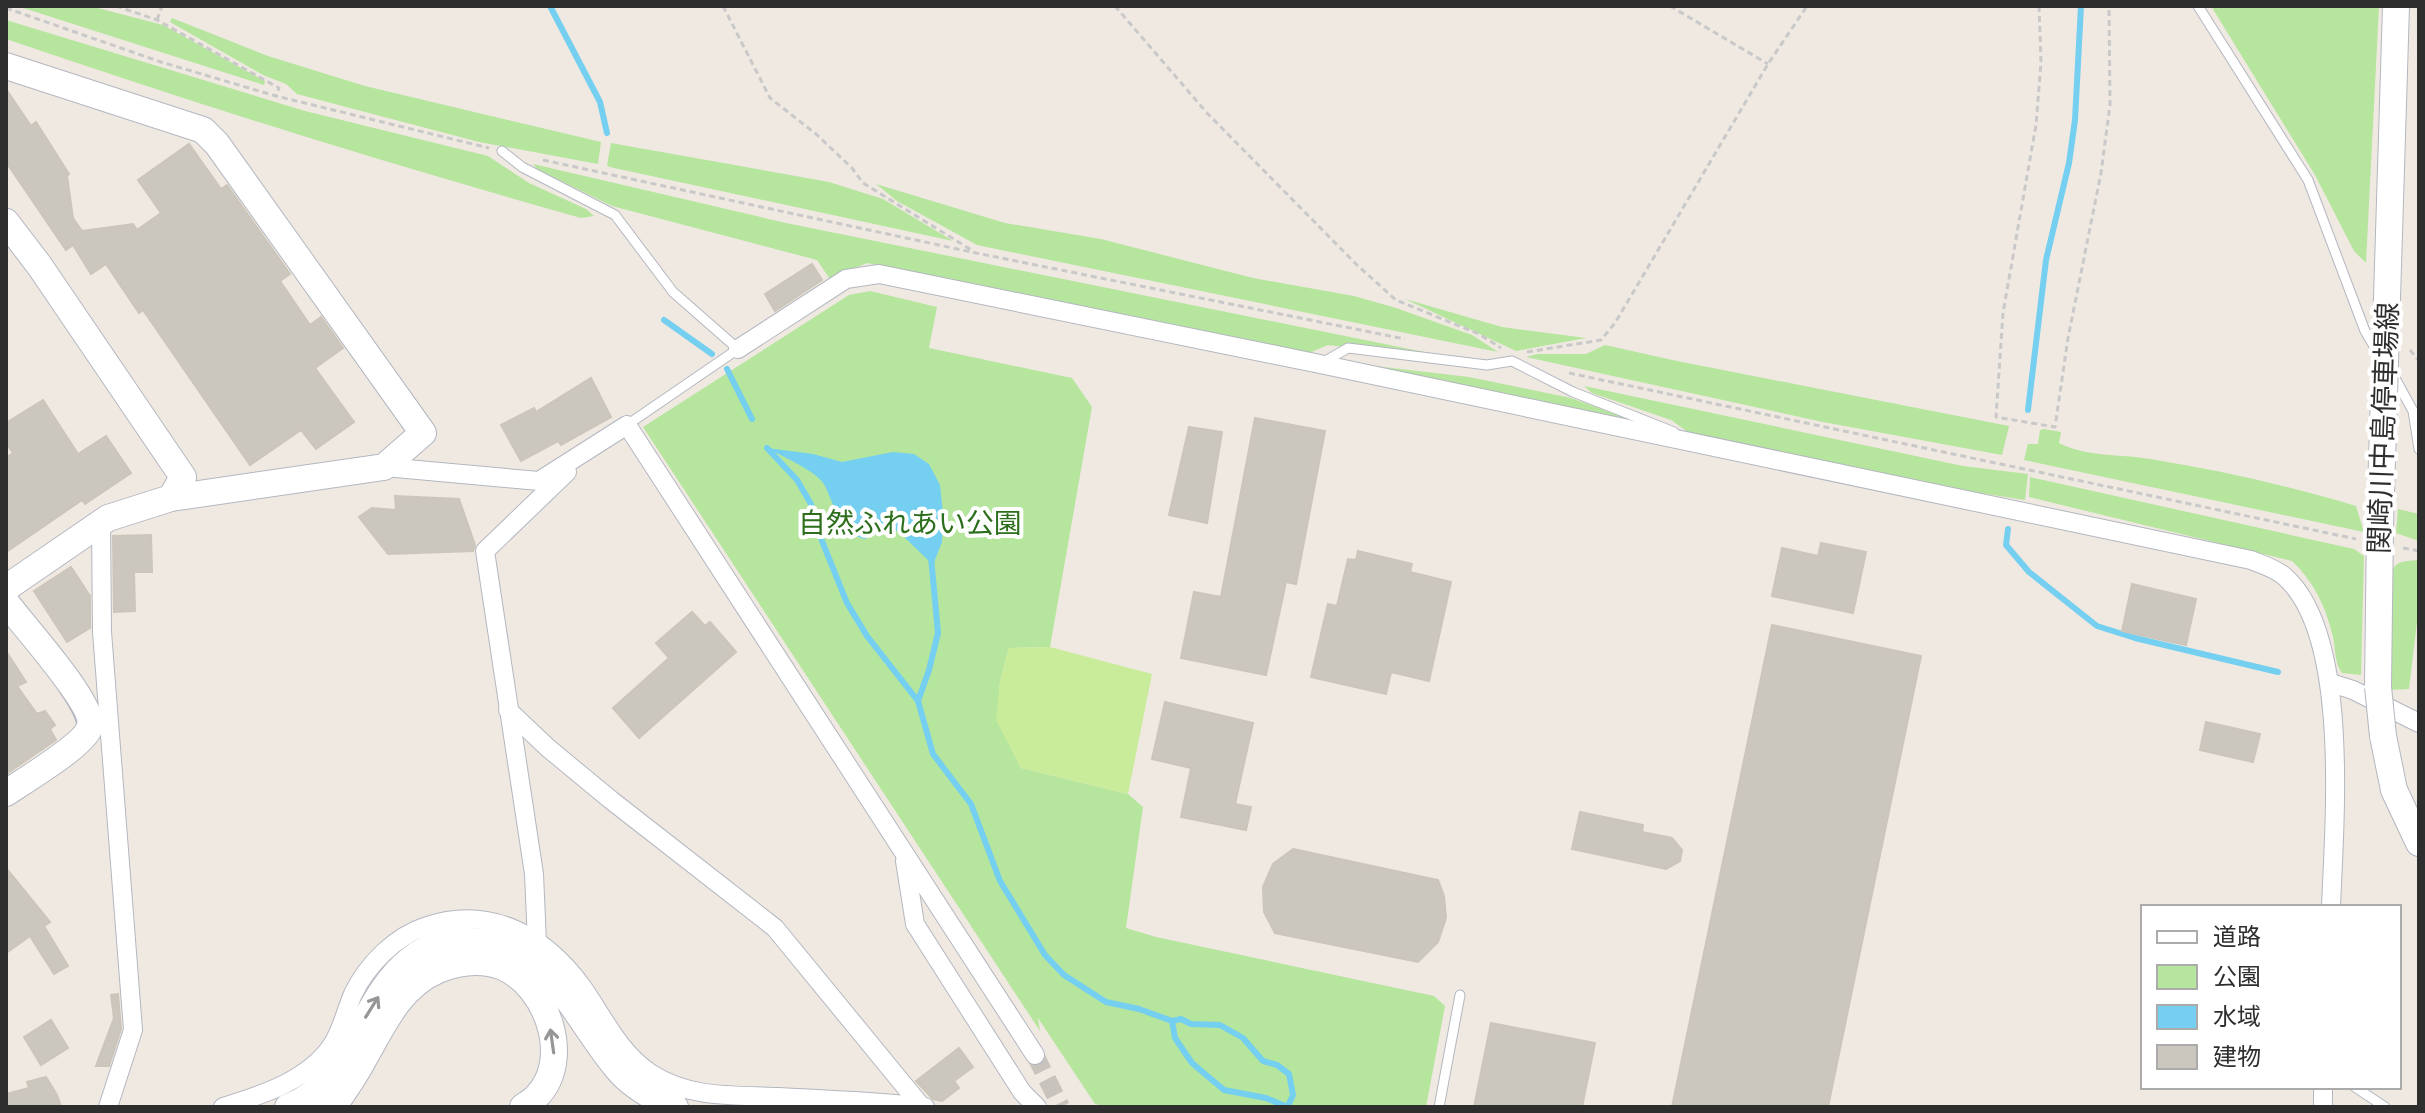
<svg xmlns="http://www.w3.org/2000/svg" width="2425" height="1113" viewBox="0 0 2425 1113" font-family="Montserrat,'Noto Sans JP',sans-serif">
<rect width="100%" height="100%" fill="#efe9e1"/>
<g fill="#b6e59e">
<path d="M17 6H90L163 25 265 81 264 85Z"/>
<path d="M2211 6H2379L2366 263 2354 251 2315 175Z"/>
<path d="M172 18 268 56 365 86 601 142 598 164 479 142 297 94 286 84 263 75 170 22Z"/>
<path d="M6 20 305 111 488 156 529 183 586 209 594 216 581 218C388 164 196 104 6 39Z"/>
<path d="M611 143 829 182 883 199 953 241 614 168 607 166Z"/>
<path d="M533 164 786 223 1434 354 1429 357 1328 345 1309 353 921 276 867 263 830 279 817 260 612 206 537 169Z"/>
<path d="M876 184 1005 223 1101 239 1253 278 1354 296 1396 308 1472 335 1498 352 977 245 897 201Z"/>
<path d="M870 291 937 307 929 348 1072 378 1092 407 1050 647 1009 648 1000 681 997 720 1021 768 1128 794 1143 807 1126 928 1156 937 1434 996 1445 1006 1426 1107H1109L1095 1104 1038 1018 1040 1031 643 427 849 295Z"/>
<path d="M1405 299 1502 327 1586 338 1516 351Z"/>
<path d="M1605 345 1677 361 2009 426 2002 455 1823 422 1526 357 1537 354H1586Z"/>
<path d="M1358 364 1469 377 1571 398 1635 421Z"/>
<path d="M1584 386 1963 466 2028 474 2025 500 1910 482 1688 432 1671 420 1592 393Z"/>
<path d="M2044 429 2061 432 2059 443C2086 457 2121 454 2150 459 2219 470 2289 486 2356 506L2364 532 2024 460 2028 444H2038L2040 430Z"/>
<path d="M2030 477 2354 549 2364 556 2361 675 2342 673C2334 662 2336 650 2333 637 2326 607 2314 582 2292 561L2029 497Z"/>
<path d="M2398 509 2419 514V541L2396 533Z"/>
<path d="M2419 560V605L2409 689 2389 690C2388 668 2383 580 2395 566 2401 560 2411 561 2419 560Z"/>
</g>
<path fill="#c9ec9a" d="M1050 647 1152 674 1128 794 1021 768 996 720 1000 681 1009 648Z"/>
<path fill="#75cff0" d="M767 448 813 454 842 462 893 452 914 454 929 464 940 485 943 513 942 542 933 565 898 531H879L865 539C841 534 834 505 825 486 819 472 781 456 767 448Z"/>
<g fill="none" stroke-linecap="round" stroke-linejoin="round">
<g stroke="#75cff0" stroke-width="6">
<path d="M550 6 600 102 607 133"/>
<path d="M664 320 712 354"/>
<path d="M727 369 752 419"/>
<path d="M2028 410 2046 260 2069 163 2075 120 2081 6"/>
<path d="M767 448 797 480 811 504 820 536 847 603 867 636 918 701 933 754 971 804 1000 881 1045 955 1064 975 1106 1002 1139 1009 1172 1021 1175 1038 1192 1063 1224 1090 1266 1098 1288 1107"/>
<path d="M2008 529 2006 545 2029 572 2097 626 2135 638 2278 672"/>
<path d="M918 701 929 670 938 633 931 557"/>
<path d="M1172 1021 1181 1019 1191 1024 1220 1025 1243 1038 1263 1061 1277 1065 1289 1074 1293 1095 1288 1106"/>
</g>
</g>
<g fill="#cbc7bf" stroke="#cbc5ba" stroke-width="2">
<path d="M6 89 31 126 36 122 69 174 67 176 73 218 82 231 133 224 137 230 161 213 138 180 189 144 221 189 227 185 290 274 280 281 310 325 321 317 343 348 315 368 354 422 316 449 301 430 250 465 143 310 139 313 106 264 91 274 73 245 66 250 6 162Z"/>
<path d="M812 264 822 280 775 311 765 294Z"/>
<path d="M591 378 611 417 561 445 558 441 521 461 501 425 534 408 536 412Z"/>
<path d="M43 400 78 454 106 436 131 473 85 504 82 500 6 552V458L13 453 6 443V423Z"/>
<path d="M1255 418 1325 431 1296 584 1286 582 1266 675 1181 658 1194 592 1221 597Z"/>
<path d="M1189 427 1222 432 1207 523 1169 515Z"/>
<path d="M395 496 459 499 475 545 473 551 388 554 359 517 372 508 396 510Z"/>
<path d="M151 535 152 572H134L135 611 114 612 113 536Z"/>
<path d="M1821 543 1866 552 1853 613 1772 596 1782 548 1818 556Z"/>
<path d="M1358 551 1412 564 1410 572 1451 582 1429 681 1391 672 1386 694 1311 677 1328 604 1337 606 1348 559 1356 560Z"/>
<path d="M71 567 90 596V628L67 642 34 591Z"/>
<path d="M2132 584 2196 599 2186 645 2122 631Z"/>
<path d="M692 612 705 626 710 622 736 652 639 738 613 708 669 658 656 643Z"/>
<path d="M1772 625 1921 656 1828 1107H1672Z"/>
<path d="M6 651 26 682 17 686 37 714 45 711 55 725 50 729 56 740 6 774Z"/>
<path d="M1165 702 1253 723 1235 804 1251 807 1246 830 1181 817 1191 768 1152 759Z"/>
<path d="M2206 722 2260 734 2253 762 2200 750Z"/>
<path d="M1580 812 1643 825 1642 832 1672 838 1682 850 1680 861 1666 869 1572 849Z"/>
<path d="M1293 849 1438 880 1444 896 1446 918 1438 942 1418 962 1275 933 1264 912 1263 887 1273 864Z"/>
<path d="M6 868 50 922 44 926 68 966 54 974 30 936 6 953Z"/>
<path d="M118 994 121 1029 109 1066H96L114 1018 111 995Z"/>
<path d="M51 1020 68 1048 41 1065 24 1037Z"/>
<path d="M1491 1023 1595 1043 1582 1107H1474Z"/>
<path d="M959 1048 973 1067 954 1081 959 1088 942 1101 933 1099 916 1081Z"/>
<path d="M46 1077 57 1095 61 1107H6V1094L29 1088 27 1082Z"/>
</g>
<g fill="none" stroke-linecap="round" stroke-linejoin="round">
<g stroke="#c8c4bd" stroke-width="18" stroke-dasharray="18 9" stroke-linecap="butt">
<path d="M1035 1055 1061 1107"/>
<path d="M776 1107V1106"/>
</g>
<defs>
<g id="lane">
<path d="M2198 6 2308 180 2365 331 2378 353"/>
<path d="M502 151 522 167 615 215 673 292 738 349 627 425"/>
<path d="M1322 363 1348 348 1487 365 1512 361 1573 392 1674 432"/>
<path d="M2391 371 2413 411 2419 449"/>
<path d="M2355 1087 2385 1107"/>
<path d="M1439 1107 1460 995"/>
</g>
<g id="street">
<path d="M738 349 846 279 879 274 1320 364 2251 560C2263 565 2274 568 2284 576 2351 634 2334 825 2331 907"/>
<path d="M385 467 539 481 627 425 1035 1055"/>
<path d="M101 522 102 632 133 1030 108 1107"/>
<path d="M2331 683 2353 690 2419 723"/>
<path d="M508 710 548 748 611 800 775 928 921 1106"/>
<path d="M905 861 915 924 1022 1092 1037 1107"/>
<path d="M537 943 534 874 485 551 567 472"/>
<path d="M223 1107C262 1095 309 1080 332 1045 342 1030 346 1010 353 994 367 965 395 936 427 926 491 905 546 936 583 988 604 1018 619 1052 650 1073 690 1099 734 1095 779 1097 827 1100 877 1101 925 1107"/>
<path d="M2323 1107V1087"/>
</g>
<g id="secondary">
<path d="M6 66 203 130 217 144 423 433 384 467 171 498 108 518 6 588"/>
<path d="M6 222 39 265 183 477 171 498"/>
<path d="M6 602C21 624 99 707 89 729 82 746 24 781 6 793"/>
<path d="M2378 687 2380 525"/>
<path d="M2383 736 2394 790 2419 843"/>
<path d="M288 1107C352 1084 360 999 410 960 427 946 449 939 472 941 551 946 572 1014 616 1067 631 1086 653 1098 675 1107"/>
<path d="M331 1107C338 1102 341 1095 346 1088 375 1048 390 990 438 970 458 962 482 959 503 967 547 986 573 1059 537 1096 534 1100 527 1104 523 1107"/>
</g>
</defs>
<use href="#lane" stroke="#b4b7c1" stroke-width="11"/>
<use href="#street" stroke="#b4b7c1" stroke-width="20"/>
<use href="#secondary" stroke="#b4b7c1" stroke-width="28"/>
<g stroke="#c9c9c9" stroke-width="3" stroke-dasharray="6 4" stroke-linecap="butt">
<path d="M116 6 157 20 279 88 276 96"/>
<path d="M723 6 770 98 816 134 852 168 863 183 973 251"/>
<path d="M1115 6 1207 113 1357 265 1396 300 1479 334 1501 348"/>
<path d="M1670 6 1768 64"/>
<path d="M2039 6 2041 62 2036 125 2003 313 1996 417 2055 427 2068 338 2101 173 2110 105 2109 6"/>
<path d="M6 8 161 62 276 96 489 148"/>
<path d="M157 20 162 6"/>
<path d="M543 160 976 253 1405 339"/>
<path d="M2410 350 2419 361"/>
<path d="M1527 352 1601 340 1615 323 1768 64 1807 6"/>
<path d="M1569 373 2356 539"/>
<path d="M2403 548 2419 551"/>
</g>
<use href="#lane" stroke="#fff" stroke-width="9"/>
<use href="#street" stroke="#fff" stroke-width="18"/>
<use href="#secondary" stroke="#fff" stroke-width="26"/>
<defs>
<g id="secondary-bridge">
<path d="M2380 525 2396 6"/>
<path d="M2378 687 2383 736"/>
</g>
</defs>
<use href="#secondary-bridge" stroke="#b4b7c1" stroke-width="28" stroke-linecap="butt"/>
<use href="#secondary-bridge" stroke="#fff" stroke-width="26"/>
</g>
<defs><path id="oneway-shaft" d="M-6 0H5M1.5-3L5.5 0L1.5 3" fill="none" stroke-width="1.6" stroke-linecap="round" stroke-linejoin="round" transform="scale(2)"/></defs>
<g stroke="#969696">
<use href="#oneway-shaft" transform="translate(372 1007) rotate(-58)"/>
<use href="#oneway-shaft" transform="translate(552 1041) rotate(-98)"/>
</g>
<g text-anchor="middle" stroke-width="8" stroke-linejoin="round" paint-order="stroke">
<g font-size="28" fill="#2e2e2e" stroke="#fff">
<text transform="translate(2383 428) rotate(-88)" y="10">関崎川中島停車場線</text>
</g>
<g font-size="28" fill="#2c6e1b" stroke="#fff">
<text x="910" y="533">自然ふれあい公園</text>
</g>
</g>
<rect width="2425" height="1113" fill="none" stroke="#2e2e2e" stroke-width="16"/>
<rect x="2141" y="905" width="260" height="184" fill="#ffffff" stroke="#ababab" stroke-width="2"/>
<rect x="2157" y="931" width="40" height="12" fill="#ffffff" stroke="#ababab" stroke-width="2"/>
<text x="2213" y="945" font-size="24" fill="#2e2e2e">道路</text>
<rect x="2157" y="965" width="40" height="24" fill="#b6e59e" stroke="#ababab" stroke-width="2"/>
<text x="2213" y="985" font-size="24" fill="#2e2e2e">公園</text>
<rect x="2157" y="1005" width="40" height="24" fill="#75cff0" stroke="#ababab" stroke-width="2"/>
<text x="2213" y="1025" font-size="24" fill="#2e2e2e">水域</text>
<rect x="2157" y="1045" width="40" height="24" fill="#cbc7bf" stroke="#ababab" stroke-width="2"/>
<text x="2213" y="1065" font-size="24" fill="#2e2e2e">建物</text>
</svg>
